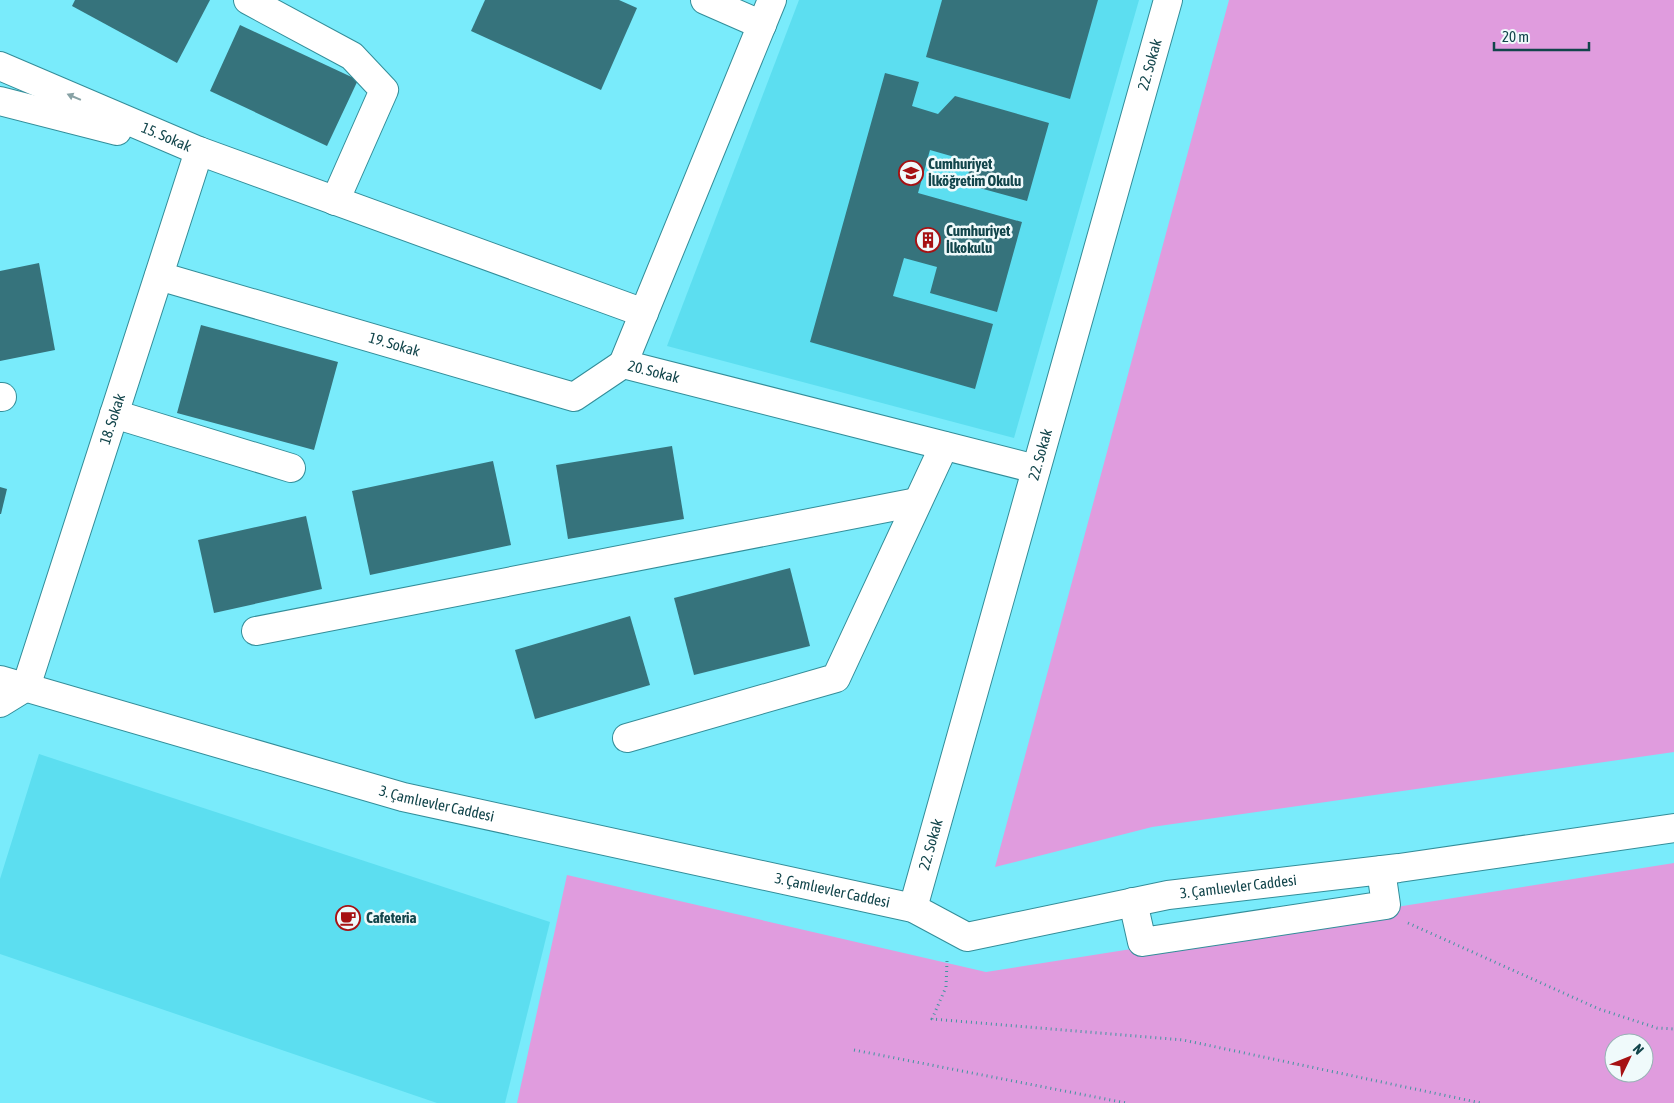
<svg xmlns="http://www.w3.org/2000/svg" width="1674" height="1103" viewBox="0 0 1674 1103" font-family="'Asap Condensed',sans-serif">
<rect width="100%" height="100%" fill="#79ebfb"/>
<g fill="#5cdef0">
<path d="M799 0H1139L1014 438 667 346Z"/>
<path d="M39 754 550 922 505 1103H437L0 954V879Z"/>
</g>
<g fill="#e09cde" fill-rule="evenodd">
<path d="M1229 0H1674V752L1152 827 995 867Z"/>
<path d="M1674 863V1103H517L567 875 986 972ZM1614 1043H1644V1073H1614Z"/>
</g>
<g fill="#36737c">
<path d="M75 0H210L177 63 72 6Z"/>
<path d="M485 0H619L637 8 601 90 471 31Z"/>
<path d="M942 0H1098L1070 99 926 57Z"/>
<path d="M240 25 358 80 327 146 210 91Z"/>
<path d="M885 73 919 82 912 106 938 114 955 96 1049 123 1027 201 965 184 972 162 930 150 918 193 1022 222 997 312 930 293 937 267 904 258 893 296 993 324 975 389 810 342Z"/>
<path d="M39 263 55 350 0 361V271Z"/>
<path d="M201 325 338 362 314 450 177 413Z"/>
<path d="M672 446 684 519 568 539 556 465Z"/>
<path d="M493 461 511 545 370 575 352 491Z"/>
<path d="M0 487 7 489 1 514H0Z"/>
<path d="M306 516 322 589 214 613 198 540Z"/>
<path d="M790 568 810 646 694 675 674 598Z"/>
<path d="M630 616 650 685 535 719 515 650Z"/>
</g>
<g fill="none" stroke-linecap="round" stroke-linejoin="round">
<defs>
<g id="minor">
<path d="M248 0 352 56 384 90 335 201"/>
<path d="M705 0 762 25"/>
<path id="s1" d="M772 0 623 364 1036 469"/>
<path id="s2" d="M0 66 199 151 644 313"/>
<path d="M0 101 117 131"/>
<path id="s3" d="M159 276 574 397 623 364"/>
<path d="M0 397H2"/>
<path d="M114 414 291 468"/>
<path d="M256 631 917 502"/>
<path id="s4" d="M0 680 403 797 913 908 967 937 1168 895 1399 868 1674 828"/>
<path id="s5" d="M0 703 26 687 199 151"/>
<path d="M627 738 836 678 944 446"/>
<path d="M1133 902 1142 942 1386 905 1381 870"/>
<path id="s6" d="M913 908 1168 0"/>
</g>
</defs>
<use href="#minor" stroke="#338d99" stroke-width="30"/>
<g stroke="#43949f" stroke-width="3" stroke-dasharray="1 4" stroke-linecap="butt">
<path d="M1408 923 1599 1009 1657 1028 1674 1029"/>
<path d="M947 961 946 987 932 1019 1183 1040 1481 1103"/>
<path d="M854 1050 1126 1103"/>
</g>
<use href="#minor" stroke="#fff" stroke-width="28"/>
</g>
<defs><path id="oneway-solid" d="M-6-.8H1V-3.2L6.5 0L1 3.2V.8H-6Z" transform="scale(1.25)"/></defs>
<use fill="#88a2a5" href="#oneway-solid" transform="translate(74 97) rotate(-157)"/>
<defs>
<symbol id="school-ring" viewBox="-11 -11 22 22"><circle r="9.5" fill="#f0fafb" stroke="#a61113" stroke-width="1.5"/><path d="M0-5L7-2L0 1L-7-2ZM-4 1L0 2.5L4 1V4Q0 6-4 4Z" fill="#a61113"/></symbol>
<symbol id="building-ring" viewBox="-11 -11 22 22"><circle r="9.5" fill="#f0fafb" stroke="#a61113" stroke-width="1.5"/><path d="M-4-6H4V6H1V3H-1V6H-4ZM-2.5-4.3h1.7v1.8h-1.7ZM.8-4.3h1.7v1.8H.8ZM-2.5-1h1.7V.8h-1.7ZM.8-1h1.7V.8H.8Z" fill="#a61113"/></symbol>
<symbol id="cafe-ring" viewBox="-11 -11 22 22"><circle r="9.5" fill="#f0fafb" stroke="#a61113" stroke-width="1.5"/><path d="M-5.5-4.5H6V0H3Q3 3.5 0 3.5H-2.5Q-5.5 3.5-5.5 0ZM3-3.2v2h1.7v-2ZM-6 4.5H4V6H-6Z" fill="#a61113"/></symbol>
</defs>
<g fill-rule="evenodd">
<use href="#school-ring" x="897" y="159" width="28" height="28"/>
<use href="#building-ring" x="914" y="226" width="28" height="28"/>
<use href="#cafe-ring" x="334" y="904" width="28" height="28"/>
</g>
<g text-anchor="middle" stroke-width="5" stroke-linejoin="round" paint-order="stroke">
<g font-size="15" fill="#12454b" stroke="#f0fafb">
<text dy="5" stroke="none"><textPath href="#s6" startOffset="876">22. Sokak</textPath></text>
<text dy="5" stroke="none"><textPath href="#s2" startOffset="181">15. Sokak</textPath></text>
<text dy="5" stroke="none"><textPath href="#s3" startOffset="245">19. Sokak</textPath></text>
<text dy="5" stroke="none"><textPath href="#s1" startOffset="425">20. Sokak</textPath></text>
<text dy="5" stroke="none"><textPath href="#s5" startOffset="312">18. Sokak</textPath></text>
<text dy="5" stroke="none"><textPath href="#s6" startOffset="471">22. Sokak</textPath></text>
<text dy="5" stroke="none"><textPath href="#s4" startOffset="454">3. Çamlıevler Caddesi</textPath></text>
<text dy="5" stroke="none"><textPath href="#s6" startOffset="66">22. Sokak</textPath></text>
<text dy="5" stroke="none"><textPath href="#s4" startOffset="1279">3. Çamlıevler Caddesi</textPath></text>
<text dy="5" stroke="none"><textPath href="#s4" startOffset="859">3. Çamlıevler Caddesi</textPath></text>
</g>
<g font-size="15" font-weight="bold" fill="#12454b" stroke="#f0fafb" text-anchor="start">
<text x="928" y="169">Cumhuriyet<tspan x="928" dy="17">İlköğretim Okulu</tspan></text>
<text x="946" y="236">Cumhuriyet<tspan x="946" dy="17">İlkokulu</tspan></text>
<text x="366" y="923">Cafeteria</text>
</g>
</g>
<g transform="translate(1629 1058) rotate(47)"><circle r="24" fill="#f0fafb" stroke="#97b2b5"/>
<path d="M0-4L9 19L0 12L-9 19Z" fill="#a61113"/>
<text y="-8" font-size="14" font-weight="bold" text-anchor="middle" fill="#12454b">N</text>
</g>
<path d="M1494 42v8h95v-8" fill="none" stroke="#12454b" stroke-width="2.5"/>
<text x="1502" y="42" font-size="15" fill="#12454b" stroke="#f0fafb" stroke-width="4" paint-order="stroke">20 m</text>
</svg>
